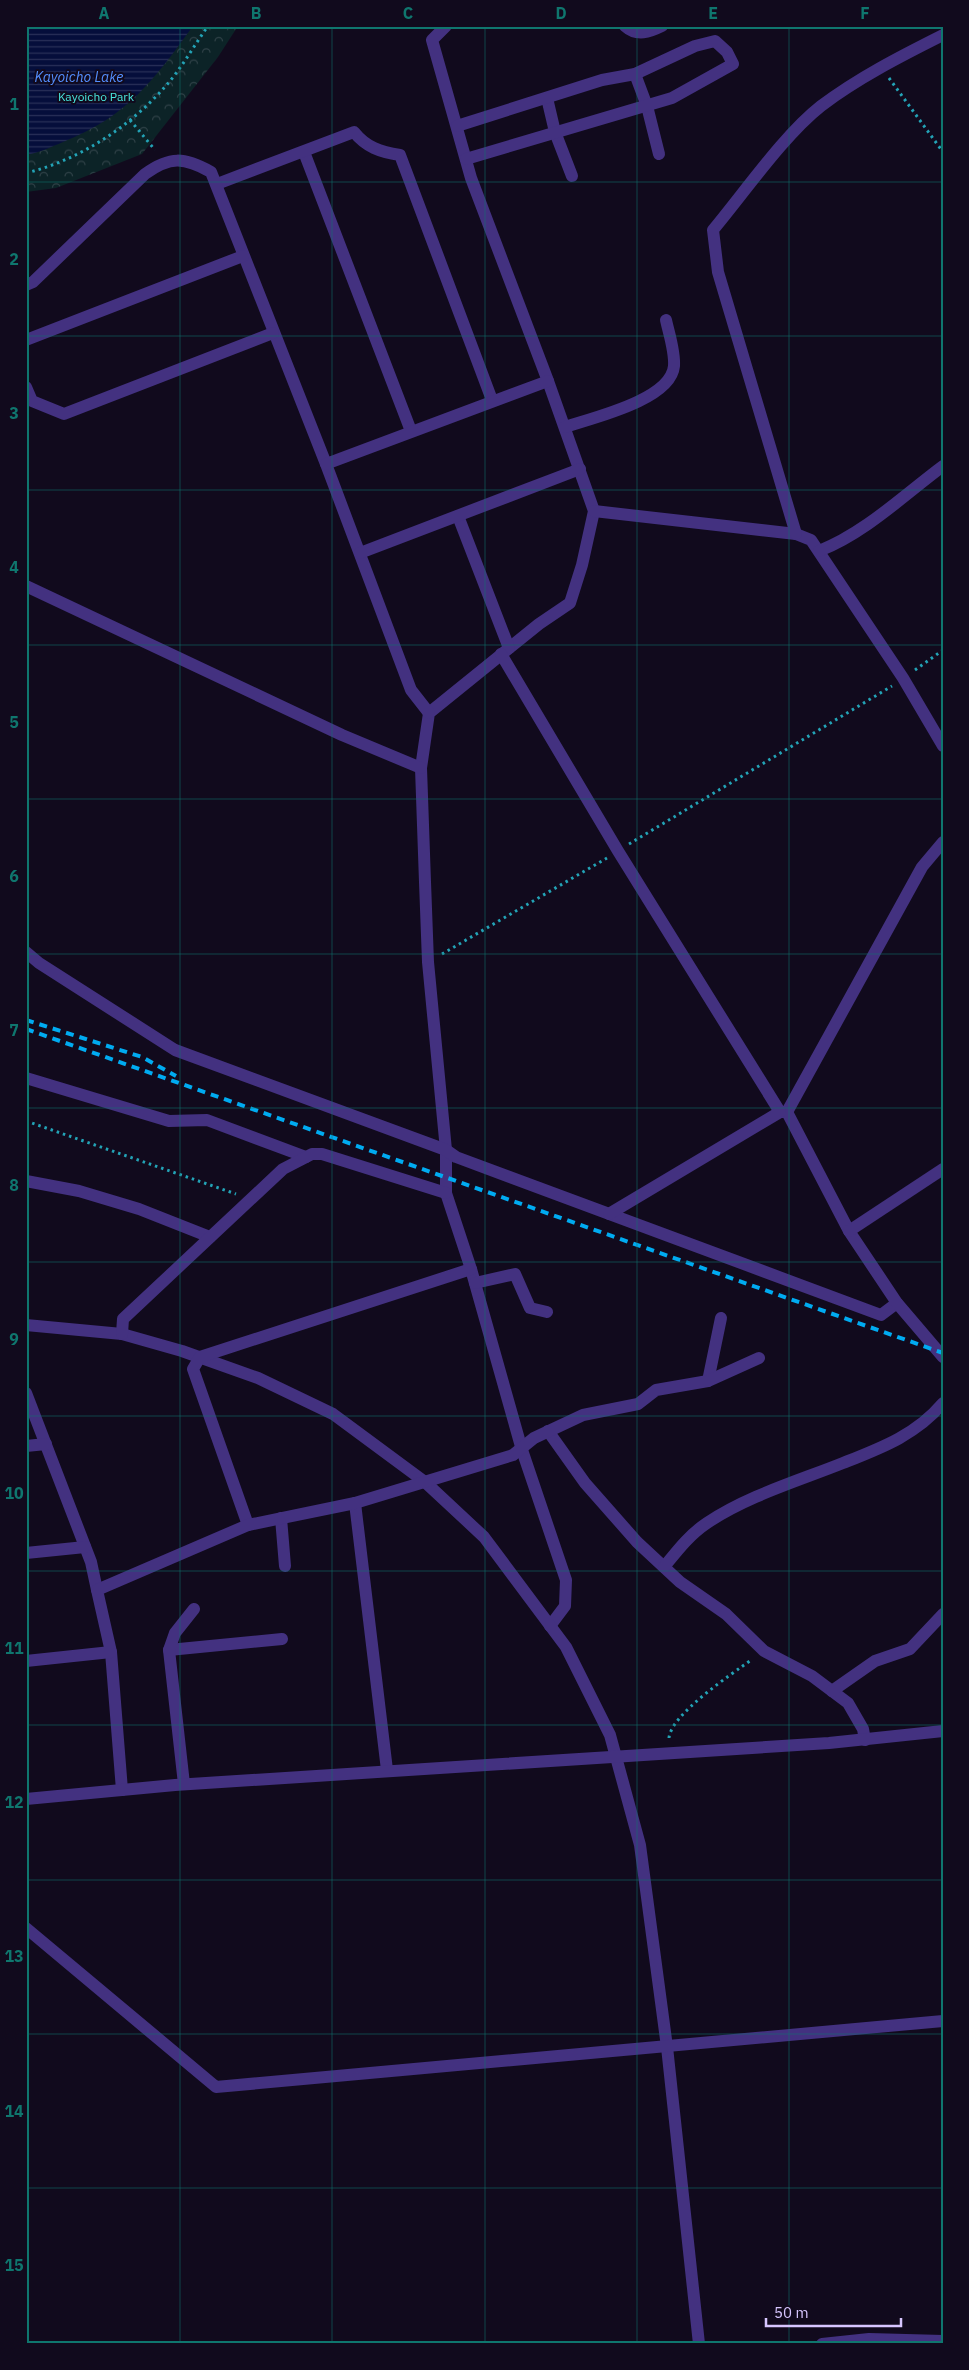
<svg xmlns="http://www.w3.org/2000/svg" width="969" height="2370" viewBox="0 0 969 2370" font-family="'IBM Plex Sans',sans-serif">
<defs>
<pattern id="park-crowns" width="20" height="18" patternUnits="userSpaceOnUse" patternTransform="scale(1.25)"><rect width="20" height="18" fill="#0c2327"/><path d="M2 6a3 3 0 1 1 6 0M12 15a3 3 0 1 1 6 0" fill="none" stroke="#2f4147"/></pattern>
<pattern id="water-rules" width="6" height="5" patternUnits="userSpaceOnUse" patternTransform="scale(1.25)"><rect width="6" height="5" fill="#050e3b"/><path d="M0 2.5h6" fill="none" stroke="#293058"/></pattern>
</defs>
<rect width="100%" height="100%" fill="#110a1d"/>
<path fill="url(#park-crowns)" d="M26 26H238L218 57 142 154 56 188 26 192Z"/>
<path fill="url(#water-rules)" d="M26 26H193C153 81 128 116 63 142 51 147 39 153 26 155Z"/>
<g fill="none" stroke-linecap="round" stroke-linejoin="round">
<g stroke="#23a3b6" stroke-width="3" stroke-dasharray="2.5 4" stroke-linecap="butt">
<path d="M889 78 943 152"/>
<path d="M130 120 155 150"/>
<path d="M26 173C77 161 128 128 163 89 180 71 193 47 208 26"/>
<path d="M915 670 943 650"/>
<path d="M629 844 892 686"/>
<path d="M442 954 607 858"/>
<path d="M26 1121 236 1194"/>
<path d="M669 1738C671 1714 732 1674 751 1660"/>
</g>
<g stroke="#433180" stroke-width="12">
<path d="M446 26 432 40 471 178 548 381 594 511 582 565 570 603 539 624 429 713 421 768 425 882 428 962 446 1150V1193L471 1269 522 1450 566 1580 565 1606 550 1626"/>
<path d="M625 26C637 37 650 32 662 26"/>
<path d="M635 74 647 106 659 154"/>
<path d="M547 98 555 132 572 176"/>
<path d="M457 126 602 80 635 74 695 46 715 41 727 52 733 64 672 98 466 159"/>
<path d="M304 152 411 431"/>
<path d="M217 184 354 132C366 147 380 152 400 155L492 400"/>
<path d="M26 285 33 282 145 174C170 156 184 157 211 172L326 464 411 690 429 713"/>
<path d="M26 340 243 256"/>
<path d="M26 387 32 401 64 414 273 333"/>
<path d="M565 427C592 418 671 400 674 366 675 351 669 334 666 320"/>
<path d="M326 464 548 381"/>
<path d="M594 511 796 534 811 540 903 678 943 746"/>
<path d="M458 516 509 648"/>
<path d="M796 534 718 272 713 230C744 193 784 135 821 106 858 78 901 56 943 35"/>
<path d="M819 551C865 533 904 495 943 466"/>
<path d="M360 553 580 469"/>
<path d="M26 586 342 735 421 768"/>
<path d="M501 654 618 851 780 1112H787"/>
<path d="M26 952 39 963 175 1050 446 1150 456 1157 881 1315 897 1303"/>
<path d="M26 1078 169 1121 207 1120 306 1157"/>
<path d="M787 1112 922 867 943 842"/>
<path d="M787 1112 849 1231 897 1303 943 1357"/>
<path d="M26 1181 79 1191 139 1209 210 1237"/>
<path d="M609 1214 780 1112"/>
<path d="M849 1231 943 1169"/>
<path d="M475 1283 515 1274 530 1308 547 1312"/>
<path d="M26 1325 122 1334 182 1351 258 1378 333 1414 425 1482 484 1537 566 1647 610 1735 640 1845 667 2047 699 2344"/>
<path d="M122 1334 123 1319 283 1169 312 1154H322L446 1193"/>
<path d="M708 1381 721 1318"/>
<path d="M26 1393 91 1562 97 1590"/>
<path d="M548 1431 585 1483 637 1542 680 1582 726 1614 764 1651 812 1676 848 1703 863 1729 865 1740"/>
<path d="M26 1446 46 1444"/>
<path d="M355 1503 387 1770"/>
<path d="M281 1518 285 1566"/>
<path d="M248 1525 193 1369 200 1357 471 1269"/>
<path d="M26 1553 85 1547"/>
<path d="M664 1567C677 1551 689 1535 707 1523 747 1496 798 1481 843 1463 881 1448 916 1435 943 1403"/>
<path d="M169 1650 282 1639"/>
<path d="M111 1652 122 1790"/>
<path d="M26 1661 111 1652 97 1590 248 1525 355 1503 513 1455 534 1438 583 1415 638 1404 656 1390 708 1381 759 1358"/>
<path d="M832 1691 875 1661 910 1649 943 1614"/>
<path d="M184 1784 169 1650 175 1633 194 1609"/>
<path d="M26 1799 175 1785 829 1743 943 1731"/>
<path d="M26 1928 216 2087 943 2021"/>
<path d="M822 2344 869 2339 943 2341"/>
</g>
<g stroke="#00abf1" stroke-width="4" stroke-dasharray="8 6" stroke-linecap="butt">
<path d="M26 1020 142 1057 176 1076"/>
<path d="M26 1029 943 1353"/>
</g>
</g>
<path fill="none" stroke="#0f766e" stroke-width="1" stroke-opacity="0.55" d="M180 26V2344M332 26V2344M485 26V2344M637 26V2344M789 26V2344M26 182H943M26 336H943M26 490H943M26 645H943M26 799H943M26 954H943M26 1108H943M26 1262H943M26 1416H943M26 1571H943M26 1725H943M26 1880H943M26 2034H943M26 2188H943"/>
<g text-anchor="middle" stroke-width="4" stroke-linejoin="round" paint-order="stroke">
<g font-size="12" fill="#49e7de" stroke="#110a1d">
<text x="96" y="101">Kayoicho Park</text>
</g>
<g font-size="14" font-style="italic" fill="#548fff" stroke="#110a1d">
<text x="79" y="82">Kayoicho Lake</text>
</g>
</g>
<rect width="969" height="2370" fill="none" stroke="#110a1d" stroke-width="55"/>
<path d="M766 2318v8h135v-8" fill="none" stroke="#d7c6ff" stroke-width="2.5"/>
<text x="774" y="2318" font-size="15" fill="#d7c6ff" stroke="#110a1d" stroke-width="4" paint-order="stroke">50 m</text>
<rect x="28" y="28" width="914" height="2314" fill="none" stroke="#0f766e" stroke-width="2"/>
<g font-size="16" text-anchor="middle" font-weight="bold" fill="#0f766e">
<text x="104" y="19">A</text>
<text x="256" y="19">B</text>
<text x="408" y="19">C</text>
<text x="561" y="19">D</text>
<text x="713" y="19">E</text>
<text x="865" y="19">F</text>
<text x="14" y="110">1</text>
<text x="14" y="265">2</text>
<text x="14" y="419">3</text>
<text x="14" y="573">4</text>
<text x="14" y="728">5</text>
<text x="14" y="882">6</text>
<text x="14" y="1036">7</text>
<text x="14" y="1191">8</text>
<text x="14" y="1345">9</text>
<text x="14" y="1499">10</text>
<text x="14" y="1654">11</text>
<text x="14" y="1808">12</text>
<text x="14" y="1962">13</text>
<text x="14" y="2117">14</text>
<text x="14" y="2271">15</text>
</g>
</svg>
